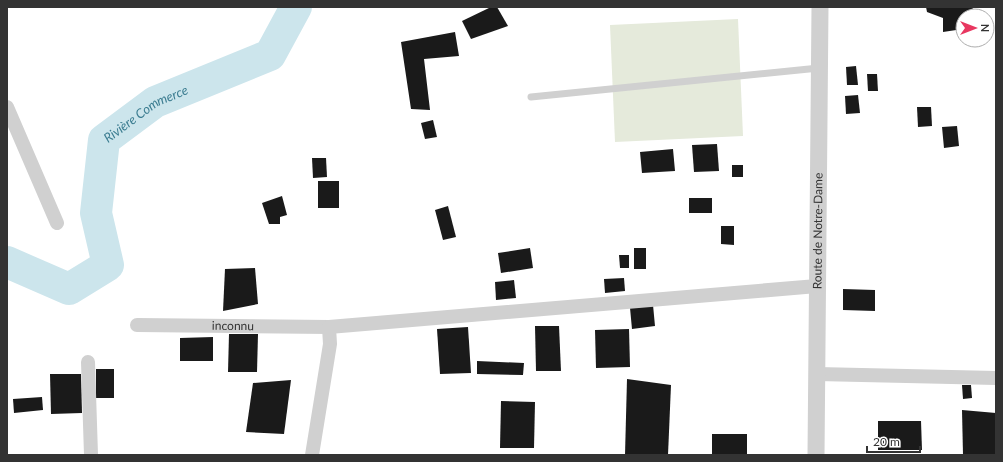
<svg xmlns="http://www.w3.org/2000/svg" width="1003" height="462" viewBox="0 0 1003 462" font-family="Lato,sans-serif">
<rect width="100%" height="100%" fill="#fff"/>
<path fill="#e5eadb" d="M738 19 743 136 615 142 610 25Z"/>
<g fill="none" stroke-linecap="round" stroke-linejoin="round">
<path stroke="#cce5ec" stroke-width="32" id="s1" d="M7 262 69 289 108 265 96 213 104 140 155 102 270 55 296 7"/>
</g>
<g fill="#1a1a1a">
<path d="M491 7H497L508 26 471 39 462 21Z"/>
<path d="M926 7H975L969 11 971 16H963V29L943 32V18L927 12Z"/>
<path d="M455 32 459 56 424 59 430 110 411 109 401 42Z"/>
<path d="M856 66 858 85H847L846 67Z"/>
<path d="M867 74H877L878 91H868Z"/>
<path d="M858 95 860 113 846 114 845 96Z"/>
<path d="M917 107H931L932 126 918 127Z"/>
<path d="M433 120 437 137 425 139 421 123Z"/>
<path d="M957 126 959 146 944 148 942 127Z"/>
<path d="M717 144 719 171 694 172 692 145Z"/>
<path d="M673 149 675 171 642 173 640 152Z"/>
<path d="M312 158H326L327 177 313 178Z"/>
<rect x="732" y="165" width="11" height="12"/>
<rect x="318" y="181" width="21" height="27"/>
<path d="M282 196 287 215 280 217V224H269L262 203Z"/>
<rect x="689" y="198" width="23" height="15"/>
<path d="M448 206 456 237 443 240 435 210Z"/>
<path d="M721 226H734V245L721 244Z"/>
<path d="M530 248 533 268 501 273 498 253Z"/>
<rect x="634" y="248" width="12" height="21"/>
<path d="M619 255H629V268H620Z"/>
<path d="M255 268 258 304 223 311 225 269Z"/>
<path d="M624 278 625 291 605 293 604 279Z"/>
<path d="M514 280 516 298 496 300 495 282Z"/>
<path d="M843 289 875 290V311L843 310Z"/>
<path d="M653 305 655 326 632 329 630 308Z"/>
<path d="M535 326H559L561 371H536Z"/>
<path d="M468 327 471 373 440 374 437 329Z"/>
<path d="M629 329 630 367 596 368 595 330Z"/>
<path d="M229 334H258L257 372H228Z"/>
<path d="M213 337V361H180V338Z"/>
<path d="M477 361 524 363 523 375 477 374Z"/>
<rect x="96" y="369" width="18" height="29"/>
<path d="M50 374H81L82 413 51 414Z"/>
<path d="M627 379 671 385 668 455H625Z"/>
<path d="M291 380 284 434 246 432 253 383Z"/>
<path d="M962 385H971L972 398 963 399Z"/>
<path d="M42 397 43 410 14 413 13 399Z"/>
<path d="M501 401 535 402 534 448H500Z"/>
<path d="M962 410 996 413V454L963 455Z"/>
<path d="M878 421H921L922 450H878Z"/>
<rect x="712" y="434" width="35" height="21"/>
</g>
<g fill="none" stroke-linecap="round" stroke-linejoin="round">
<path stroke="#d0d0d0" stroke-width="7" d="M531 97 819 68"/>
<g stroke="#d0d0d0" stroke-width="14">
<path d="M7 107 57 223"/>
<path id="s2" d="M137 325 329 327"/>
<path d="M88 362 91 455"/>
<path d="M817 374 996 378"/>
<path d="M312 455 330 344 329 327 817 286"/>
</g>
<path stroke="#d0d0d0" stroke-width="17" id="s3" d="M816 455 820 7"/>
</g>
<g text-anchor="middle" stroke-width="4" stroke-linejoin="round" paint-order="stroke">
<g font-size="12" fill="#333" stroke="#fff">
<text dy="4" stroke="none"><textPath href="#s3" startOffset="224">Route de Notre-Dame</textPath></text>
<text dy="4" stroke="none"><textPath href="#s2" startOffset="96">inconnu</textPath></text>
</g>
<g font-size="13" font-style="italic" fill="#3c7d91" stroke="#fff">
<text dy="5" stroke="none"><textPath href="#s1" startOffset="290">Rivière Commerce</textPath></text>
</g>
</g>
<rect width="1003" height="462" fill="none" stroke="#333333" stroke-width="16"/>
<g transform="translate(975 28) rotate(90)"><circle r="19" fill="#ffffff" stroke="#adadad"/>
<path d="M0-3L7 15L0 10L-7 15Z" fill="#e83760"/>
<text y="-6" font-size="11" font-weight="bold" text-anchor="middle" fill="#333333">N</text>
</g>
<path d="M867 446v6h53v-6" fill="none" stroke="#333333" stroke-width="2"/>
<text x="873" y="446" font-size="12" fill="#333333" stroke="#ffffff" stroke-width="3" paint-order="stroke">20 m</text>
</svg>
